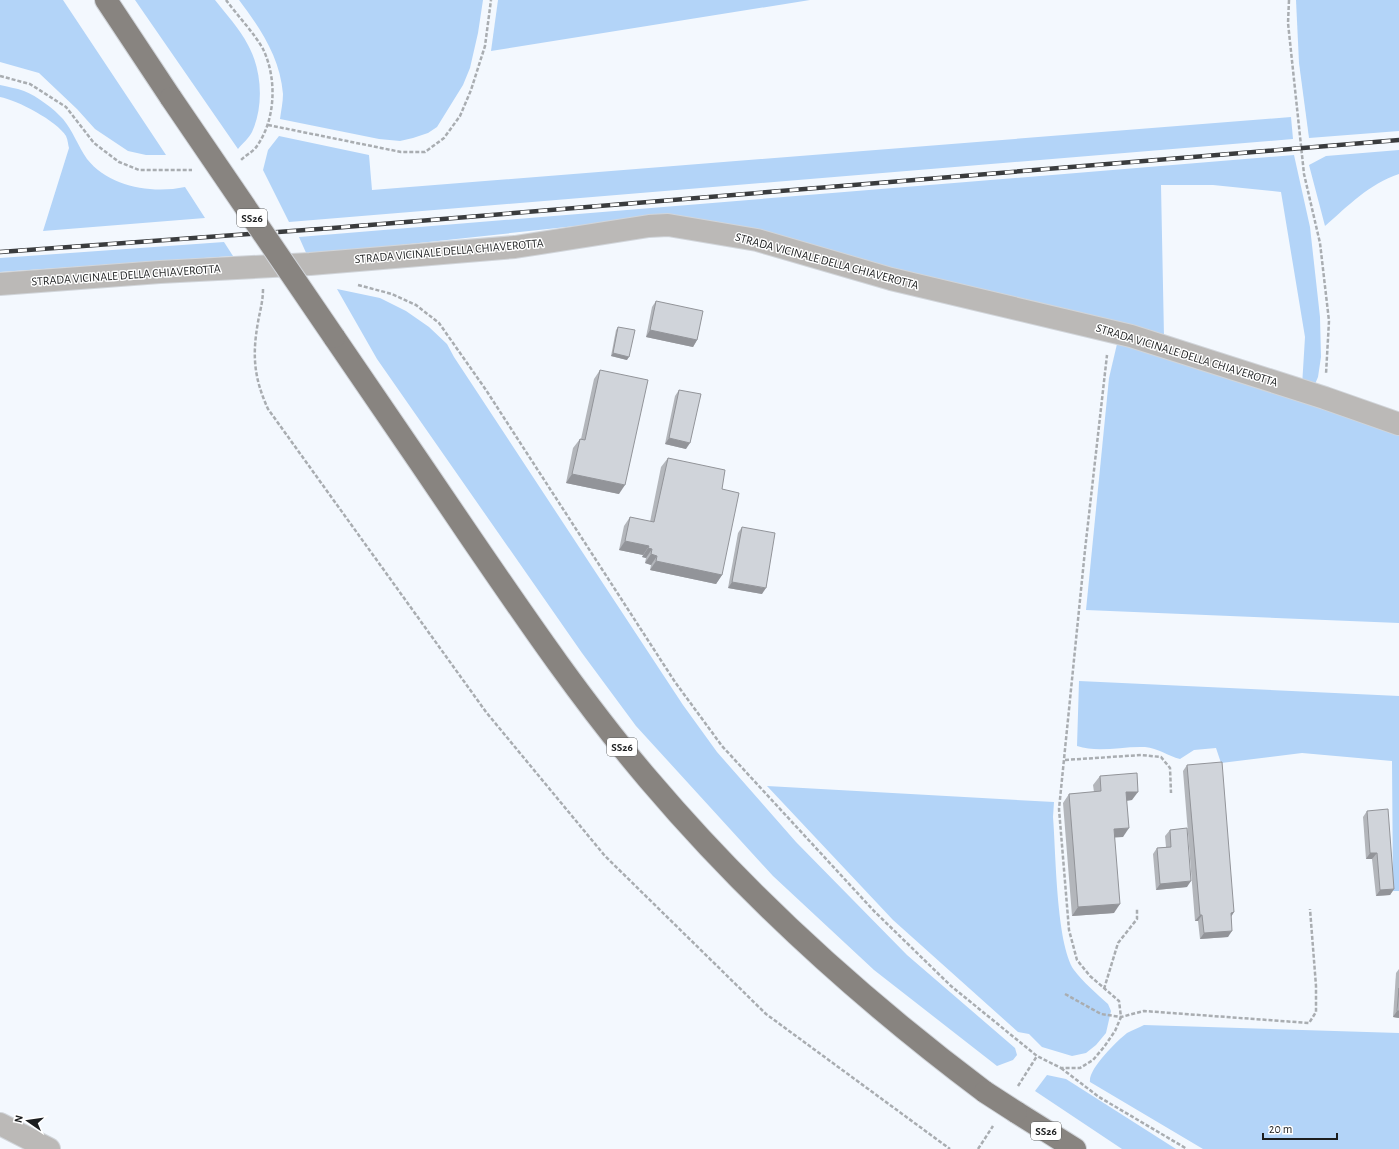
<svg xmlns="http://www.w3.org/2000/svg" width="1399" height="1149" viewBox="0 0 1399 1149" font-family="'Alegreya Sans',sans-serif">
<rect width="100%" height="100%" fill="#f3f8fe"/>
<g fill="#b3d4f8">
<path d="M0 0H63L166 155H146L128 151 95 129 77 109 39 73 0 62Z"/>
<path d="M135 0H215C226 14 240 29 248 45 262 70 264 106 252 132 249 138 242 144 238 149Z"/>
<path d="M239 0H483L478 33 470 68 463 85 437 127 428 133 413 138 400 141 379 139 280 119C281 111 283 102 283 94 280 57 260 28 239 0Z"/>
<path d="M498 0H810L491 51Z"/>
<path d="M1296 0H1399V131L1309 138 1299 63Z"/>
<path d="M0 85C8 87 16 88 24 91 37 96 54 109 63 119 73 131 78 146 87 159 109 187 152 194 185 187L205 218 43 231 69 148C68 145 68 140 66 136 57 121 17 100 0 97Z"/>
<path d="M1291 117 1293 139 289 222 263 170 268 150 279 136 369 155 372 190Z"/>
<path d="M1399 150V174C1369 184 1348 206 1325 226L1309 165 1326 156Z"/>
<path d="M1294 155 1310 227 1320 317 1321 357 1318 377 1315 384 1302 386 1305 337 1281 192 1213 185H1161L1164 337 660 217 307 255 299 237Z"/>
<path d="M224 242 233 256 0 272V258Z"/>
<path d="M337 289 380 298 406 311 429 327 447 344 454 357 683 705 717 752 796 842 907 955 1015 1048 1017 1055 1013 1060 997 1066 874 970 773 876 636 726 582 653 377 359Z"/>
<path d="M1117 344 1161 353 1399 434V623L1086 610 1109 378Z"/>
<path d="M1079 681 1399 696V891H1393L1392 761 1302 753 1221 763 1216 748 1194 750 1180 759C1168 756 1158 748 1145 747 1122 746 1099 753 1077 746Z"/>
<path d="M767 786 1054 802 1053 817C1056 852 1056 943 1074 970 1083 982 1097 994 1108 1004L1111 1011 1106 1033 1096 1045 1086 1053 1072 1056 1042 1047 1029 1034 1018 1032 893 920Z"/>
<path d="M1144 1025 1399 1033V1149H1203L1090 1082C1088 1069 1117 1041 1127 1033 1132 1030 1139 1028 1144 1025Z"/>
<path d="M1047 1075 1066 1079 1176 1149H1122L1035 1091Z"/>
</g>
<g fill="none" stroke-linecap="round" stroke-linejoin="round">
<defs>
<g id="minor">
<path d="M0 284 160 272 310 264 515 247 649 226 668 225 757 240 891 279 1131 336 1325 398 1399 424"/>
<path d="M0 1124 49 1149"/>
</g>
<g id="major">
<path d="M106 0 171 98"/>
<path d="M334 337C380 404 427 473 473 541 529 623 585 705 649 780 750 899 861 999 985 1092"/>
<path d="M1016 1112 1075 1149"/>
</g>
</defs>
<use href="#minor" stroke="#d1d5da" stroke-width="24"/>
<use href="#major" stroke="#d1d5da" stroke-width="24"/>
<g stroke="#a9adb1" stroke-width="2.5" stroke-dasharray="4 2" stroke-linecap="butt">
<path d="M226 0C237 15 255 34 263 49 277 78 276 119 257 146 254 151 246 155 241 160"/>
<path d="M1289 0 1288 23 1304 174 1320 243 1329 321 1326 374"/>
<path d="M0 76 30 84 66 107 94 143 119 162 139 170H192"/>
<path d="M268 125 401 152H425L444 138 460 116 471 90 485 46 491 0"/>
<path d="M358 285 392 294 416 305 439 323 486 390 675 682 722 746 874 911 951 986 1037 1056 1061 1068H1080L1093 1060 1104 1047 1115 1031 1121 1017 1119 1001 1090 976 1077 960 1069 930 1059 809 1085 550 1107 355"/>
<path d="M263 289C263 301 260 311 258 322 252 356 254 378 268 409L486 712 605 856 766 1014 950 1149"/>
<path d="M1065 760 1141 755 1161 757 1170 768 1171 793"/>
<path d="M1104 989 1118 943 1137 919V909"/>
<path d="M1065 994 1101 1014 1121 1017 1144 1011 1309 1023 1316 1012V986L1310 909"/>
<path d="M1061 1068 1099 1097 1187 1149"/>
<path d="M1018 1086 1037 1056"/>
<path d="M978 1149 993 1126"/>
</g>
<use href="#minor" stroke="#bbb9b7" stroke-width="22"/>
<use href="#major" stroke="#888480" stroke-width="22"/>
<defs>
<path id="rail" d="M0 252 333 228 1399 140"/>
</defs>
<use href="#rail" stroke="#3a3c3e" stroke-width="4.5"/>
<use href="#rail" stroke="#fff" stroke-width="3" stroke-dasharray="9" stroke-linecap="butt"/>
<defs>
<g id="major-bridge">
<path d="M171 98 334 337"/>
<path d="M985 1092 1016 1112"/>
</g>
</defs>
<use href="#major-bridge" stroke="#d1d5da" stroke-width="24" stroke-linecap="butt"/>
<use href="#major-bridge" stroke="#888480" stroke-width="22"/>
</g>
<g fill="#b3b6bb">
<path d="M656 301 697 340 693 347 646 337 652 307Z"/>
<path d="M618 327 627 360 611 356 616 330Z"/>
<path d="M600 370 619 494 566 483 573 448 580 439H581L594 379Z"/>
<path d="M679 390 686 449 665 444 675 396Z"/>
<path d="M668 458 722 489V575L716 584 650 570 651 565 645 563 646 558 642 557 643 555 619 550 624 526 630 517 650 522 661 467Z"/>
<path d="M742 527 762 594 728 588 738 533Z"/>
<path d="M1187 765 1234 912 1231 917 1228 937 1200 939 1198 921H1195L1183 771Z"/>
<path d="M1100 776 1132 800 1127 801 1123 837H1115L1114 913 1072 916 1063 803 1069 794 1094 792 1093 785Z"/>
<path d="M1367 811 1394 889 1390 895 1376 896 1372 859H1366L1363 817Z"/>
<path d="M1170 830 1187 887 1156 890 1153 854 1157 848 1166 847 1165 836Z"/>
<path d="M1399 969V1018L1393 1017 1396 973Z"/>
</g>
<g fill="#929499">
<path d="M650 330 697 340 693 347 646 337Z"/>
<path d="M613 353 629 357 627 360 611 356Z"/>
<path d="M669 438 690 443 686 449 665 444Z"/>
<path d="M572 474 625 485 619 494 566 483Z"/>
<path d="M625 541 649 546 643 555 619 550Z"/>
<path d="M648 548 652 549 646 558 642 557Z"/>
<path d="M651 554 657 556 651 565 645 563Z"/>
<path d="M656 561 722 575 716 584 650 570Z"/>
<path d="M732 582 766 588 762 594 728 588Z"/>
<path d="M1126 792H1138L1132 800 1120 801Z"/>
<path d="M1129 828 1123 837 1108 838 1114 829Z"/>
<path d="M1370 853H1377L1372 859H1366Z"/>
<path d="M1191 881 1187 887 1156 890 1160 884Z"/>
<path d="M1394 889 1390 895 1376 896 1380 890Z"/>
<path d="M1120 904 1114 913 1072 916 1078 907Z"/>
<path d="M1234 912 1230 918 1231 913Z"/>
<path d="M1200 915H1202L1198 921H1195Z"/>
<path d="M1232 931 1228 937 1200 939 1204 933Z"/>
<path d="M1397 1011H1399V1018L1393 1017Z"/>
</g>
<g fill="#d0d4da" stroke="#929499">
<path d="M656 301 703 311 697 340 650 330Z"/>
<path d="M618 327 635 330 629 357 613 353Z"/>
<path d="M600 370 648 380 625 485 572 474 580 439 585 440Z"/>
<path d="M679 390 701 394 690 443 669 438Z"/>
<path d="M668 458 725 470 722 489 739 493 722 575 656 561 657 556 651 554 652 549 648 548 649 546 625 541 630 517 654 522Z"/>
<path d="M742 527 775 533 766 588 732 582Z"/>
<path d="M1222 762 1234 912 1231 913 1232 931 1204 933 1202 915H1200L1187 765Z"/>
<path d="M1137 773 1138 792H1126L1129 828 1114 829 1120 904 1078 907 1069 794 1101 791 1100 776Z"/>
<path d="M1388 809 1394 889 1380 890 1377 853H1370L1367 811Z"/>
<path d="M1187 828 1191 881 1160 884 1157 848 1171 847 1170 830Z"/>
<path d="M1399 988V1011H1397Z"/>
</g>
<g text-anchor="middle" stroke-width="3" stroke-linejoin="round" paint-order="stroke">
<g fill="#fff" stroke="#606262" stroke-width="1">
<rect x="237" y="209" width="30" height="18" rx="3"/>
<rect x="607" y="738" width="30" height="18" rx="3"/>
<rect x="1031" y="1122" width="30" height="18" rx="3"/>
</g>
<g font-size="11" font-weight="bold" fill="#1c1e1f">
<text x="252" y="222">SS26</text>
<text x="622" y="751">SS26</text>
<text x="1046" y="1135">SS26</text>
</g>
<g font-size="12" fill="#1c1e1f" stroke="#fff">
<text transform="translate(449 251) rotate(-5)" y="4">STRADA VICINALE DELLA CHIAVEROTTA</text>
<text transform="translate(827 261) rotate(15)" y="4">STRADA VICINALE DELLA CHIAVEROTTA</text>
<text transform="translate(126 275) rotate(-4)" y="4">STRADA VICINALE DELLA CHIAVEROTTA</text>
<text transform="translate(1187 355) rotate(17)" y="4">STRADA VICINALE DELLA CHIAVEROTTA</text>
</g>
</g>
<g transform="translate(28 1121) rotate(283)" stroke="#ffffff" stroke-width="3" paint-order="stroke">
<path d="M0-3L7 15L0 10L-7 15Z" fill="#1c1e1f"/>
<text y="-6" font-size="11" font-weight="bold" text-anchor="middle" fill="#1c1e1f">N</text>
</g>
<path d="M1263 1133v6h74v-6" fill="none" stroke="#1c1e1f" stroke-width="2"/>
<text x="1269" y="1133" font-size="12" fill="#1c1e1f" stroke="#ffffff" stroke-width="3" paint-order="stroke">20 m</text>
</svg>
